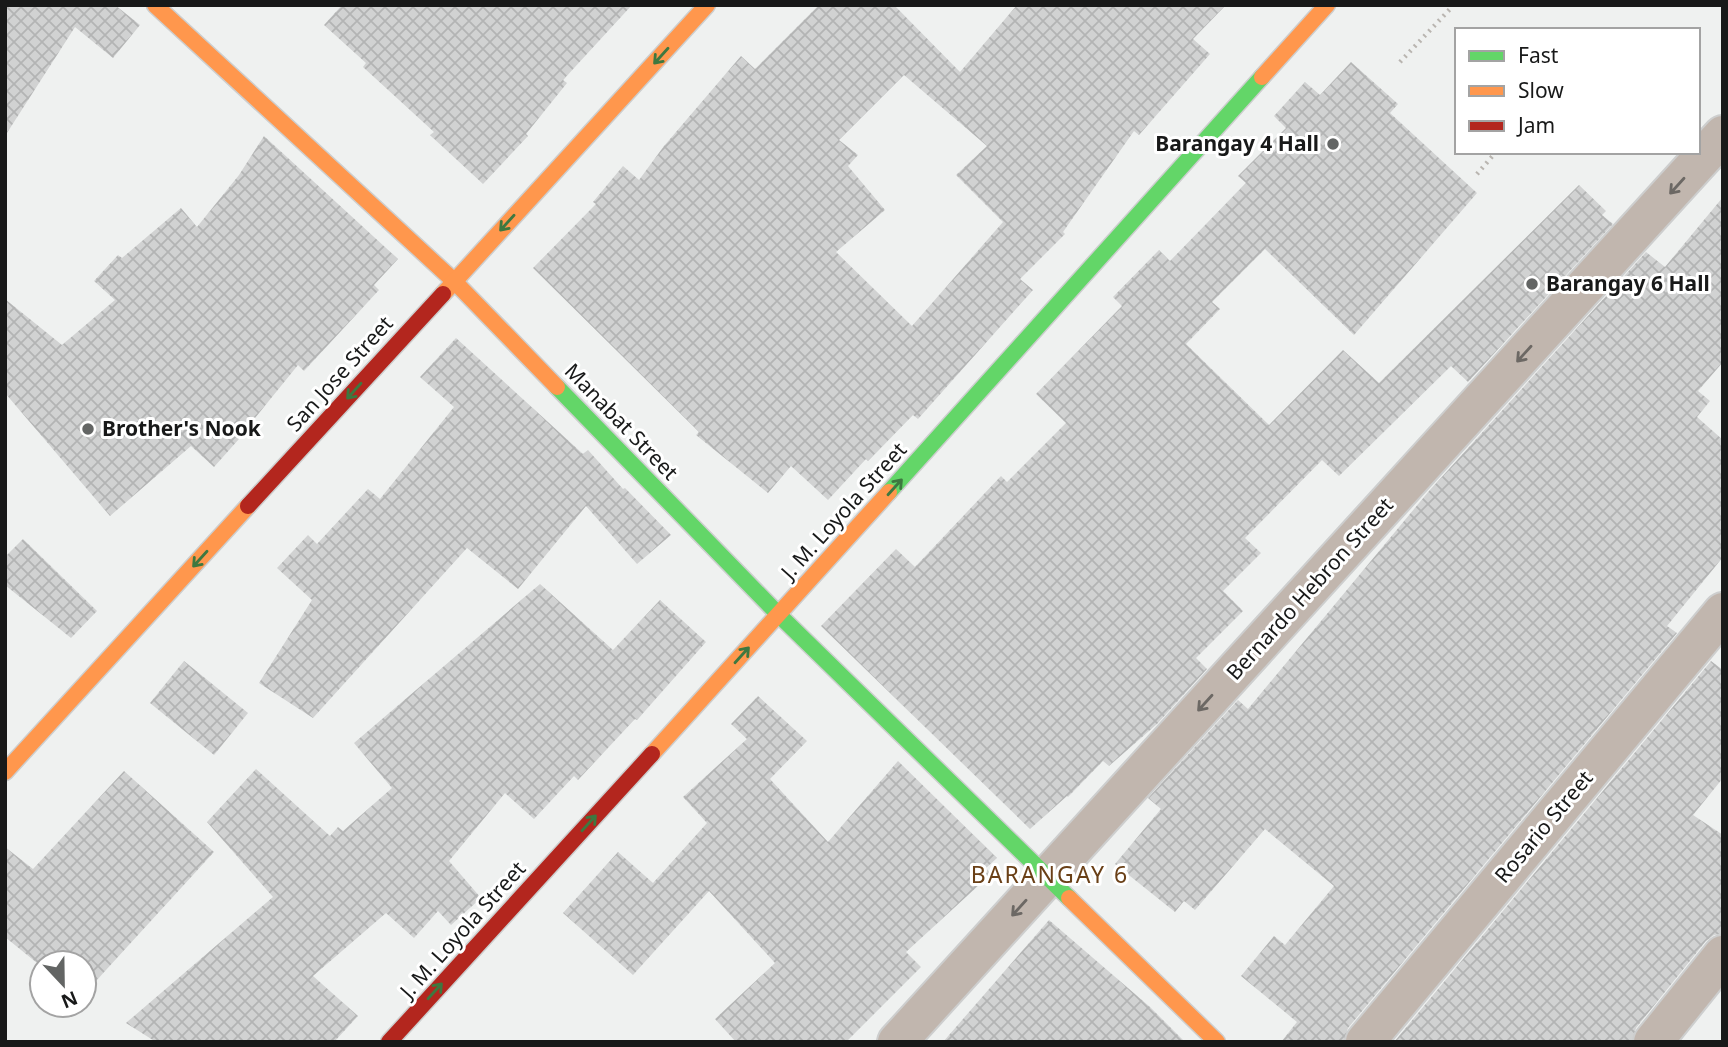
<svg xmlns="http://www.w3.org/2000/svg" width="1728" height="1047" viewBox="0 0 1728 1047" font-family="'Noto Sans',sans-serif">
<defs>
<pattern id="building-cross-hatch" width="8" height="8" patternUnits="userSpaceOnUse" patternTransform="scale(1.75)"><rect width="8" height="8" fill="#d1d2d2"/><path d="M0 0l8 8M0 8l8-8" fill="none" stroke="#b3b4b4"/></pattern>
</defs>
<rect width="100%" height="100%" fill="#eff1f0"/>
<g fill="url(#building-cross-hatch)" fill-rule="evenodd">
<path d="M5 5H115L140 25 113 58 75 27 5 136Z"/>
<path d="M342 5H632L563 80 567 83 526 134 528 136 483 184 430 135 434 132 363 67 366 63 324 25Z"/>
<path d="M819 5H894L960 72 1017 5H1226L1193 39 1210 54 1139 135 1134 131 1063 232 1065 234 1020 279 1033 290 918 419 913 415 868 461 866 459 828 500 791 466 768 493 696 435 699 432 533 268 596 204 593 202 623 166 639 180 664 146 741 56 755 69ZM904 75 987 146 956 175 1003 222 912 326 836 252 885 210 848 166 858 155 839 140Z"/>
<path d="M1351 62 1398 104 1390 113 1477 193 1354 335 1265 249 1212 302 1220 309 1186 344 1269 425 1343 350 1379 383 1579 185 1606 211 1602 215 1613 224 1468 382 1451 366 1339 476 1322 460 1245 538 1261 553 1223 591 1243 611 1196 658 1207 669 1157 724 1109 766 1103 761 1068 797 1067 796 1030 829 821 626 896 549 915 567 1001 476 1007 482 1066 423 1036 394 1122 306 1113 297 1159 250 1170 261 1246 183 1238 176 1286 128 1274 116 1305 82 1320 95Z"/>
<path d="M264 136 398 259 374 285 379 290 304 371 298 365 246 429 247 430 214 467 191 446 110 516 5 393V299L62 345 115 300 94 281 118 255 122 258 181 208 197 227 239 175Z"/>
<path d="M1723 197V362L1698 391 1710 401 1697 417 1723 440V557L1667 626 1677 633 1348 1028 1344 1042H1281L1297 1022 1241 976 1274 936 1285 945 1334 886 1265 829 1195 910 1184 901 1175 912 1115 864 1161 809 1148 798 1238 700 1248 709 1429 491 1646 252 1665 267Z"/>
<path d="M456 338 583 454 588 450 623 489 625 488 671 535 637 564 586 506 518 589 467 548 313 718 259 683 312 600 277 568 308 535 317 544 368 489 380 499 454 407 420 377Z"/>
<path d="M23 539 97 611 71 638 5 585V557Z"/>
<path d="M540 584 613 650 660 600 706 642 637 720 635 719 578 780 574 776 534 819 505 793 449 861 481 898 451 925 438 911 414 938 386 913 313 976 358 1016 334 1042H156L126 1023 273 897 207 822 256 769 330 836 338 827 343 831 392 788 354 743Z"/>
<path d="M184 661 248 713 214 755 150 703Z"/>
<path d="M1711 661 1723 670V778L1693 815 1723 835V934L1714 935 1706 941 1636 1028 1632 1042H1394Z"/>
<path d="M758 696 807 741 770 779 828 842 898 761 997 858 986 868 991 874 906 952 921 967 846 1042H736L715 1019 775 963 709 891 633 975 563 913 618 852 653 883 707 823 683 797 747 739 731 724Z"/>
<path d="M124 771 214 852 84 994V963H42V967L5 937V847L33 869Z"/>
<path d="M1049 920 1150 1007 1185 1042H943Z"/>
</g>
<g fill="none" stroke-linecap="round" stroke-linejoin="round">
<defs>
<g id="street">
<path d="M897 1042 1723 135"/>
<path d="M1365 1042 1723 612"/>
<path d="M1653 1042 1723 955"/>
</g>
<g id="fast">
<path d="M557 387 779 615 1069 898"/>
<path d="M889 492 1262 77"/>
</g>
<g id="slow">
<path d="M155 5 454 281 557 387"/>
<path d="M1262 77 1327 5"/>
<path d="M443 294 707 5"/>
<path d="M652 754 889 492"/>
<path d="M5 772 248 506"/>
<path d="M1069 898 1217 1042"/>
</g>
<g id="jam">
<path d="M248 506 443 294"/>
<path d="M389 1042 652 754"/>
</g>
</defs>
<use href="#street" stroke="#cdcece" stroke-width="42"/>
<use href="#fast" stroke="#cdcece" stroke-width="19"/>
<use href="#slow" stroke="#cdcece" stroke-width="19"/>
<use href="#jam" stroke="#cdcece" stroke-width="19"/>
<g stroke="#b9b5b0" stroke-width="4.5" stroke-dasharray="2 5" stroke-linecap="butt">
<path d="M1400 62 1451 8"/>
<path d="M1477 174 1496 152"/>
</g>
<use href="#street" stroke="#c1b6ae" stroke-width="38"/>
<use href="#fast" stroke="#63d668" stroke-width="16"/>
<use href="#slow" stroke="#ff974d" stroke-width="16"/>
<use href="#jam" stroke="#b3261e" stroke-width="16"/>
</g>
<defs><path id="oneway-shaft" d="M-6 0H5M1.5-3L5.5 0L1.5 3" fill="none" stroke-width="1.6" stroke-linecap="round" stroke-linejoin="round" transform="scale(1.75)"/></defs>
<g stroke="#3e7840">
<use href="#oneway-shaft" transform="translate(661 56) rotate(132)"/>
<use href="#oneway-shaft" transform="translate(507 223) rotate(132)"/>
<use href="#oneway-shaft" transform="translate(354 391) rotate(132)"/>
<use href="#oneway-shaft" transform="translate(895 487) rotate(-48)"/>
<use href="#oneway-shaft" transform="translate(200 559) rotate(132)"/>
<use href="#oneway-shaft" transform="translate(742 655) rotate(-48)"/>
<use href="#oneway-shaft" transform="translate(589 823) rotate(-48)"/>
<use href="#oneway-shaft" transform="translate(435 991) rotate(-48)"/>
</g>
<g stroke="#6c6864">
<use href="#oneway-shaft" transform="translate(1677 186) rotate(132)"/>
<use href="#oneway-shaft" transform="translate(1524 354) rotate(132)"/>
<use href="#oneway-shaft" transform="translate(1205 703) rotate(132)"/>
<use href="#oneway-shaft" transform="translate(1019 908) rotate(132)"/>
</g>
<g fill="#636564" stroke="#fff" stroke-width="2.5">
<circle cx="1333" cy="144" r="7"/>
<circle cx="1532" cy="284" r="7"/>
<circle cx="88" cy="429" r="7"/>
</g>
<g text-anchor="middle" stroke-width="6" stroke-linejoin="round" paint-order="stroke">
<g font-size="21" font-weight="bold" fill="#181919" stroke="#fff" text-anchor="start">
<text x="1319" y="151" text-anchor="end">Barangay 4 Hall</text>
<text x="1546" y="291">Barangay 6 Hall</text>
<text x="102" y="436">Brother's Nook</text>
</g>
<g font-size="21" fill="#181919" stroke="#fff">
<text transform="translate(340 374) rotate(-48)" y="7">San Jose Street</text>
<text transform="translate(621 422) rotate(46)" y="7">Manabat Street</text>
<text transform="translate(844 511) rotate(-48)" y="7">J. M. Loyola Street</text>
<text transform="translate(1310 589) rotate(-48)" y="7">Bernardo Hebron Street</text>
<text transform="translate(1544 827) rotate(-50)" y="7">Rosario Street</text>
<text transform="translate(463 930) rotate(-48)" y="7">J. M. Loyola Street</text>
</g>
<g font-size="23" letter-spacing="2" fill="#6a4017" stroke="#fff">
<text x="1050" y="883">BARANGAY 6</text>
</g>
</g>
<rect width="1728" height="1047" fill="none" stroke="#181919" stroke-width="14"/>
<rect x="1455" y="28" width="245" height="126" fill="#ffffff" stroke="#a3a3a3" stroke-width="2"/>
<rect x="1469" y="51" width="35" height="10" fill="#63d668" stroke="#a3a3a3" stroke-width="2"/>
<text x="1518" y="63" font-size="21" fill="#181919">Fast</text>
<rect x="1469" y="86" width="35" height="10" fill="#ff974d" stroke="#a3a3a3" stroke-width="2"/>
<text x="1518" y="98" font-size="21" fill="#181919">Slow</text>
<rect x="1469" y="121" width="35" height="10" fill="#b3261e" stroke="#a3a3a3" stroke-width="2"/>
<text x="1518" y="133" font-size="21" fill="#181919">Jam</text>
<g transform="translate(63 984) rotate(158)"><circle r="33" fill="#ffffff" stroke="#a3a3a3" stroke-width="2"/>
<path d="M0-5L12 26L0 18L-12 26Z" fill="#636564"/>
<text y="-10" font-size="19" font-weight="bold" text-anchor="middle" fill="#181919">N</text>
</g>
</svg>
